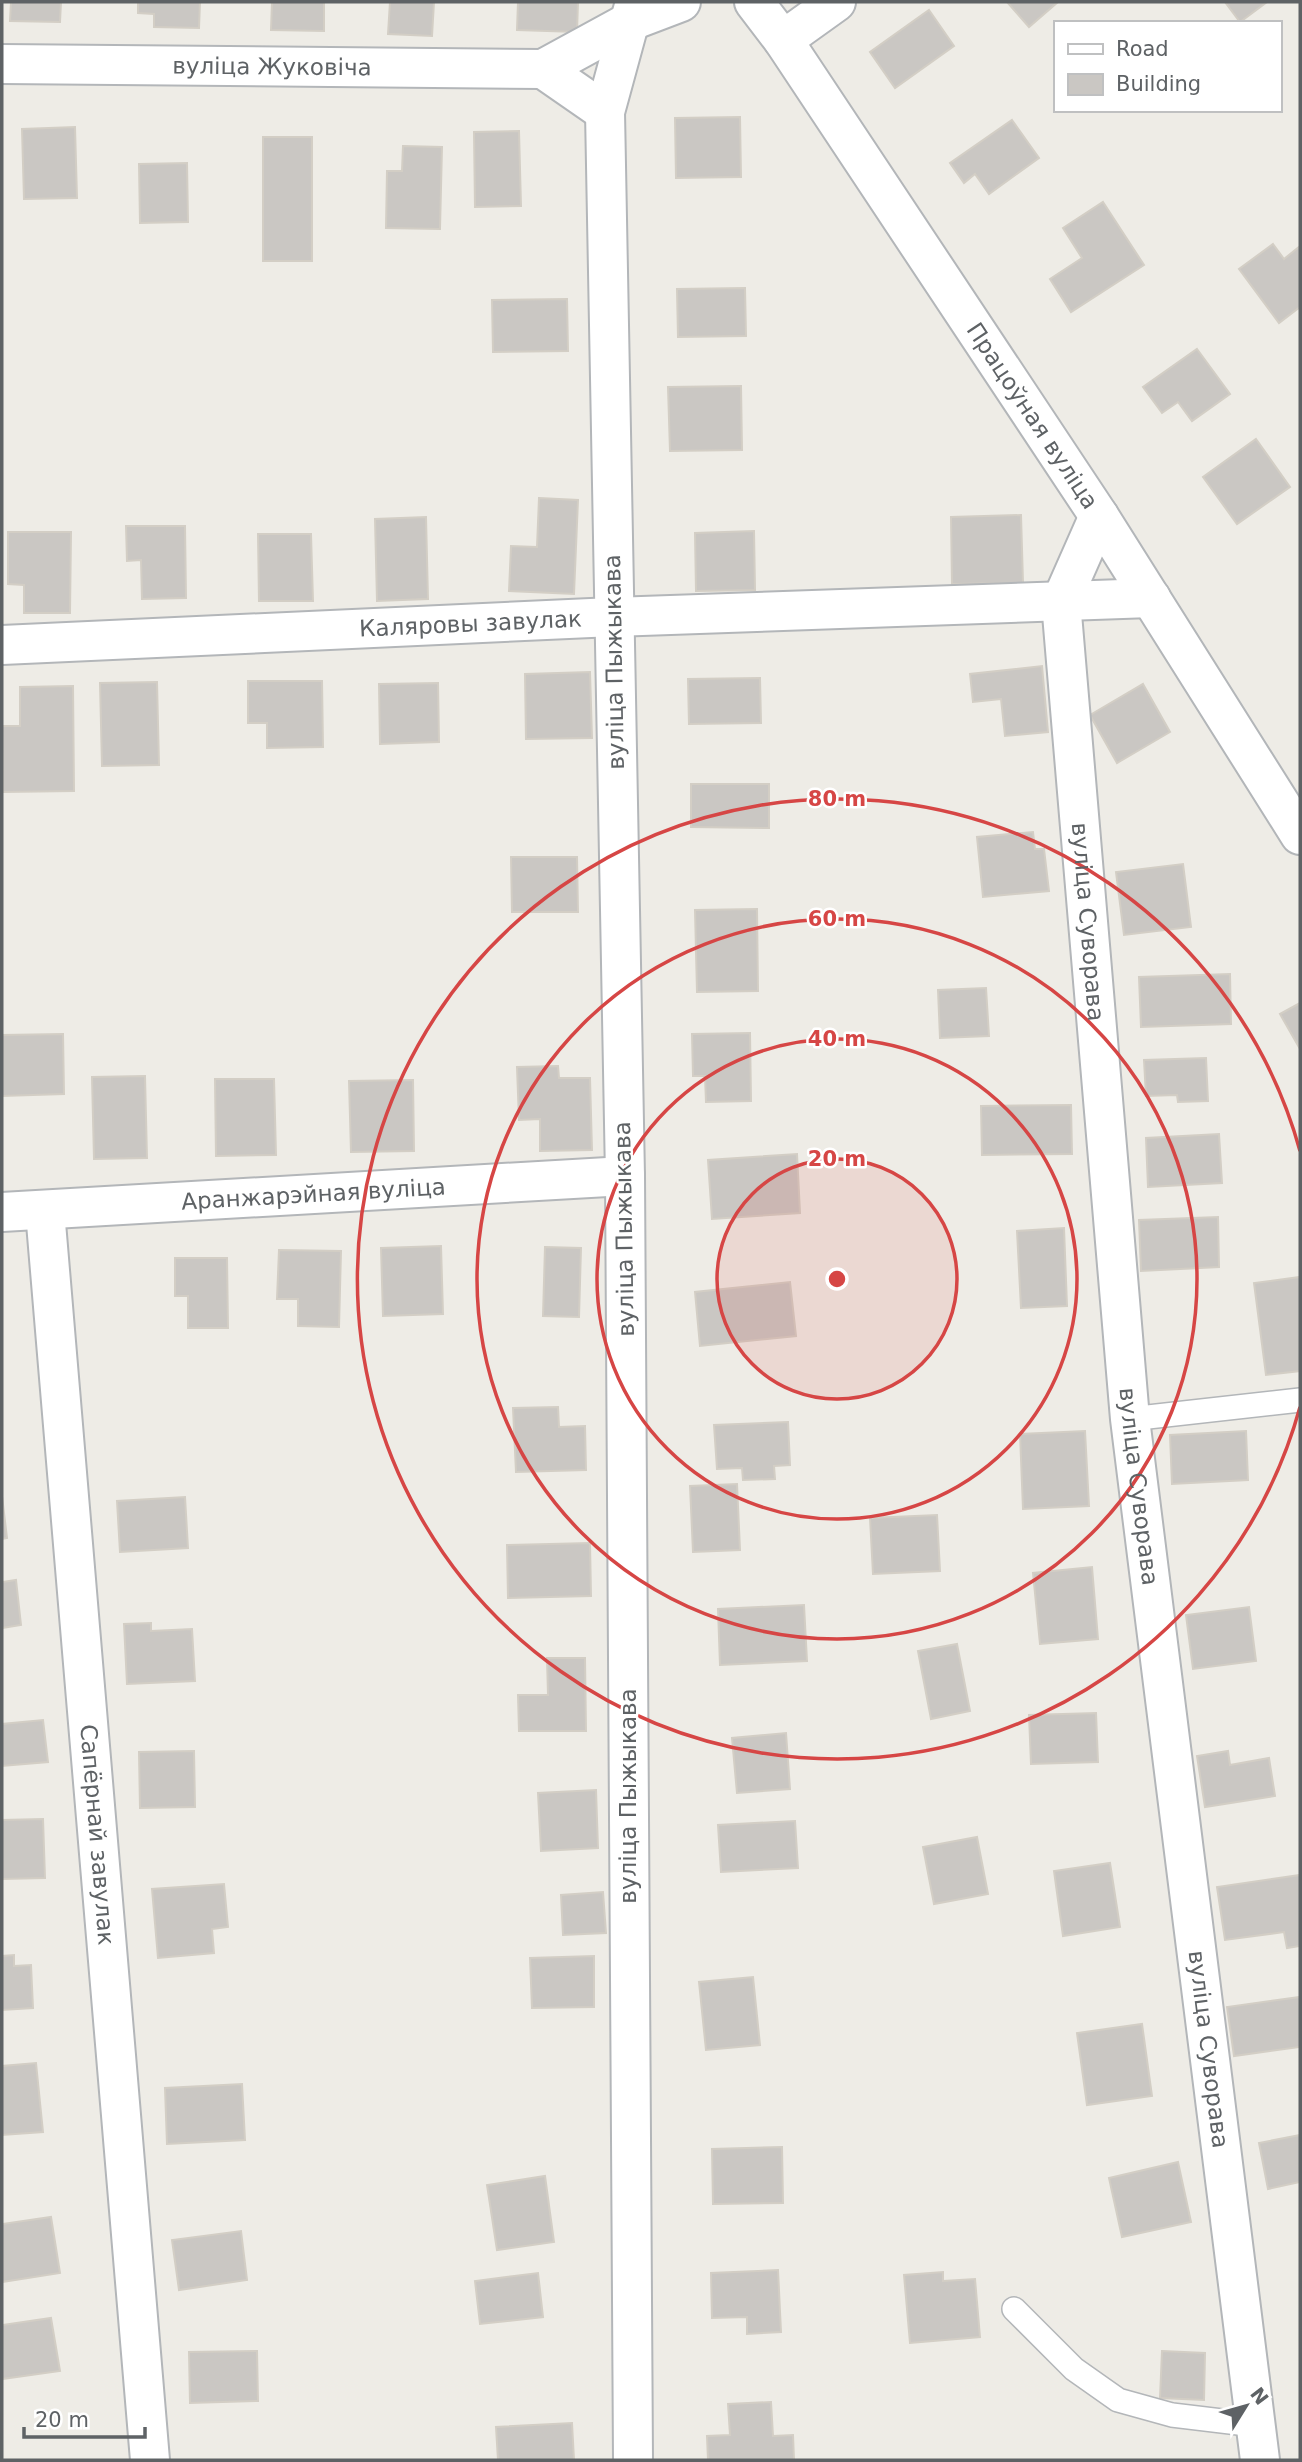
<svg xmlns="http://www.w3.org/2000/svg" width="1302" height="2462" viewBox="0 0 1302 2462" font-family="'DejaVu Sans',sans-serif">
<rect width="100%" height="100%" fill="#eeece6"/>
<g fill="#cac7c3" stroke="#d3cec5" stroke-width="2">
<path d="M11 2H61L60 22 10 21Z"/>
<path d="M138 2H200L199 28 154 27V14L138 13Z"/>
<path d="M272 2H324V31L271 30Z"/>
<path d="M390 2H434L432 36 388 34Z"/>
<path d="M518 2H578L577 32 517 30Z"/>
<path d="M1007 2H1058L1029 27Z"/>
<path d="M1225 2H1267L1240 22Z"/>
<path d="M929 10 954 46 895 88 870 52Z"/>
<path d="M740 117 741 177 676 178 675 118Z"/>
<path d="M1012 120 1039 158 989 194 975 174 964 183 950 163Z"/>
<path d="M75 127 77 198 24 199 22 129Z"/>
<path d="M519 131 521 206 475 207 474 132Z"/>
<rect x="263" y="137" width="49" height="124"/>
<path d="M403 146 442 147 440 229 386 228 387 171H402Z"/>
<path d="M187 163 188 222 140 223 139 164Z"/>
<path d="M1103 202 1144 265 1071 312 1050 279 1082 258 1063 228Z"/>
<path d="M1273 244 1284 259 1300 246V307L1279 323 1239 269Z"/>
<path d="M745 288 746 336 678 337 677 289Z"/>
<path d="M567 299 568 351 493 352 492 300Z"/>
<path d="M1197 349 1230 394 1192 421 1178 402 1162 413 1143 387Z"/>
<path d="M741 386 742 450 670 451 668 387Z"/>
<path d="M1256 439 1290 487 1237 524 1203 477Z"/>
<path d="M539 498 578 500 574 594 509 591 511 546 537 547Z"/>
<path d="M1021 515 1023 583 952 584 951 517Z"/>
<path d="M426 517 428 599 377 601 375 519Z"/>
<path d="M126 526H185L186 598 142 599 141 560 127 561Z"/>
<path d="M754 531 755 590 696 591 695 533Z"/>
<path d="M8 532H71L70 613H24V585L8 584Z"/>
<path d="M258 534H311L313 601H259Z"/>
<path d="M1042 666 1048 732 1005 736 1001 699 973 702 970 674Z"/>
<path d="M590 672 592 738 526 739 525 674Z"/>
<path d="M760 678 761 723 689 724 688 679Z"/>
<path d="M248 681H322L323 747 267 748V723H248Z"/>
<path d="M157 682 159 765 102 766 100 683Z"/>
<path d="M438 683 439 742 380 744 379 684Z"/>
<path d="M1143 684 1170 732 1117 763 1090 715Z"/>
<path d="M73 686 74 791 3 792 2 726H20V687Z"/>
<path d="M691 784H769V828L691 827Z"/>
<path d="M1033 832 1035 849H1044L1049 891 983 897 977 837Z"/>
<path d="M511 857H577L578 912H512Z"/>
<path d="M1183 864 1191 927 1124 935 1116 872Z"/>
<path d="M757 909 758 991 697 992 695 910Z"/>
<path d="M1230 974 1231 1024 1141 1027 1139 977Z"/>
<path d="M986 988 989 1036 940 1038 938 990Z"/>
<path d="M1300 1003V1049L1280 1014Z"/>
<path d="M750 1033 751 1101 706 1102 705 1076H693L692 1034Z"/>
<path d="M63 1034 64 1094 2 1096V1035Z"/>
<path d="M1206 1058 1208 1101 1178 1102 1177 1095 1146 1096 1144 1060Z"/>
<path d="M558 1066 559 1078H590L592 1150 540 1151V1119L519 1120 517 1067Z"/>
<path d="M145 1076 147 1158 94 1159 92 1077Z"/>
<path d="M215 1079H274L276 1155 216 1156Z"/>
<path d="M413 1080 414 1151 351 1152 349 1081Z"/>
<path d="M1071 1105 1072 1154 982 1155 981 1106Z"/>
<path d="M1219 1134 1222 1183 1148 1187 1146 1138Z"/>
<path d="M797 1154 800 1213 712 1219 708 1160Z"/>
<path d="M1218 1217 1219 1267 1141 1271 1139 1220Z"/>
<path d="M1064 1228 1067 1306 1021 1308 1017 1231Z"/>
<path d="M441 1246 443 1314 383 1316 381 1248Z"/>
<path d="M545 1247 581 1248 579 1317 543 1316Z"/>
<path d="M279 1250 341 1251 339 1327 298 1326V1299H277Z"/>
<path d="M175 1258H227L228 1328H188V1296H175Z"/>
<path d="M1300 1277V1371L1266 1375 1254 1283Z"/>
<path d="M790 1282 796 1336 700 1346 695 1292Z"/>
<path d="M558 1407 559 1427 585 1426 586 1470 516 1472 513 1408Z"/>
<path d="M788 1422 790 1465 774 1466 775 1479 743 1480 742 1468 717 1469 714 1425Z"/>
<path d="M1085 1431 1089 1506 1023 1509 1020 1434Z"/>
<path d="M1246 1431 1248 1480 1172 1484 1170 1435Z"/>
<path d="M737 1484 740 1550 693 1552 690 1486Z"/>
<path d="M2 1496 7 1538 2 1539Z"/>
<path d="M185 1497 188 1548 120 1552 117 1501Z"/>
<path d="M937 1515 940 1571 873 1574 870 1518Z"/>
<path d="M590 1543 591 1596 508 1598 507 1545Z"/>
<path d="M1092 1567 1098 1639 1040 1644 1033 1573Z"/>
<path d="M16 1580 21 1625 2 1628V1582Z"/>
<path d="M804 1605 807 1661 720 1665 718 1609Z"/>
<path d="M1249 1607 1256 1661 1193 1669 1186 1615Z"/>
<path d="M151 1623V1631L192 1629 195 1681 127 1684 124 1624Z"/>
<path d="M957 1644 970 1711 931 1719 918 1651Z"/>
<path d="M547 1658H585L586 1731H519L518 1695H548Z"/>
<path d="M1096 1713 1098 1762 1031 1764 1029 1715Z"/>
<path d="M43 1720 48 1762 2 1766V1724Z"/>
<path d="M786 1733 790 1789 737 1793 732 1738Z"/>
<path d="M194 1751 195 1807 140 1808 139 1752Z"/>
<path d="M1228 1751 1230 1765 1269 1758 1275 1796 1205 1807 1197 1756Z"/>
<path d="M596 1790 598 1848 541 1851 538 1793Z"/>
<path d="M43 1819 45 1878 2 1879V1820Z"/>
<path d="M795 1821 798 1868 721 1872 718 1825Z"/>
<path d="M977 1837 988 1894 934 1904 923 1847Z"/>
<path d="M1110 1863 1120 1927 1063 1936 1054 1871Z"/>
<path d="M1300 1875V1946L1287 1948 1284 1932 1225 1940 1217 1887Z"/>
<path d="M224 1884 228 1927 212 1929 214 1953 158 1958 152 1889Z"/>
<path d="M603 1892 606 1933 563 1935 561 1895Z"/>
<path d="M14 1955V1966L31 1965 33 2008 2 2010V1956Z"/>
<path d="M594 1956V2007L532 2008 530 1958Z"/>
<path d="M753 1977 760 2045 706 2050 699 1982Z"/>
<path d="M1300 1997V2047L1234 2056 1227 2007Z"/>
<path d="M1142 2024 1152 2096 1087 2105 1077 2033Z"/>
<path d="M36 2063 43 2132 2 2135V2066Z"/>
<path d="M242 2084 245 2140 167 2144 165 2088Z"/>
<path d="M1300 2135V2182L1268 2189 1259 2143Z"/>
<path d="M782 2147 783 2203 713 2204 712 2149Z"/>
<path d="M1178 2162 1191 2222 1122 2237 1109 2178Z"/>
<path d="M545 2176 554 2242 497 2250 487 2185Z"/>
<path d="M51 2217 60 2273 2 2282V2224Z"/>
<path d="M241 2231 247 2280 179 2290 172 2240Z"/>
<path d="M778 2270 781 2332 747 2334V2317L712 2318 711 2273Z"/>
<path d="M943 2272V2281L975 2279 980 2337 910 2343 904 2275Z"/>
<path d="M538 2273 543 2317 480 2324 475 2281Z"/>
<path d="M51 2318 60 2371 2 2379V2325Z"/>
<path d="M257 2351 258 2401 190 2403 189 2352Z"/>
<path d="M1162 2351 1205 2353 1204 2400 1160 2398Z"/>
<path d="M771 2402 773 2436 793 2435 794 2460H708L707 2436 730 2435 728 2404Z"/>
<path d="M572 2423 574 2460H498L496 2427Z"/>
</g>
<g fill="none" stroke-linecap="round" stroke-linejoin="round">
<defs>
<g id="service">
<path d="M1130 1419 1300 1400"/>
<path d="M1014 2309 1074 2369 1118 2400 1172 2415 1255 2425"/>
</g>
<g id="minor">
<path id="s1" d="M754 2 783 40 1099 516 1300 835"/>
<path d="M783 40 836 2"/>
<path id="s2" d="M2 64 543 69 631 21 681 2"/>
<path d="M543 69 605 112"/>
<path id="s3" d="M1099 516 1061 602 1130 1419 1260 2460"/>
<path id="s4" d="M2 645 613 617 1151 598"/>
<path id="s5" d="M45 1211 150 2460"/>
<path id="s6" d="M2 1212 625 1176"/>
<path d="M633 2460 625 1176 605 112 635 2"/>
</g>
</defs>
<use href="#service" stroke="#b3b6b9" stroke-width="26"/>
<use href="#minor" stroke="#b3b6b9" stroke-width="42"/>
<use href="#service" stroke="#fff" stroke-width="23"/>
<use href="#minor" stroke="#fff" stroke-width="38"/>
</g>
<circle cx="837" cy="1279" r="120" fill="#d64645" fill-opacity=".12"/>
<g fill="none" stroke="#d64645" stroke-width="3.5">
<circle cx="837" cy="1279" r="120"/>
<circle cx="837" cy="1279" r="240"/>
<circle cx="837" cy="1279" r="360"/>
<path d="M1300 1407A480 480 0 1 1 1300 1151"/>
</g>
<g text-anchor="middle" stroke-width="5" stroke-linejoin="round" paint-order="stroke">
<g font-size="23" fill="#5e6265" stroke="#fff">
<text dy="8" stroke="none"><textPath href="#s2" startOffset="270">вуліца Жуковіча</textPath></text>
<text dy="8" stroke="none"><textPath href="#s1" startOffset="499">Працоўная вуліца</textPath></text>
<text dy="8" stroke="none"><textPath href="#s4" startOffset="469">Каляровы завулак</textPath></text>
<text transform="translate(614 662) rotate(-91)" y="8">вуліца Пыжыкава</text>
<text dy="8" stroke="none"><textPath href="#s3" startOffset="415">вуліца Суворава</textPath></text>
<text dy="8" stroke="none"><textPath href="#s6" startOffset="312">Аранжарэйная вуліца</textPath></text>
<text transform="translate(624 1229) rotate(-91)" y="8">вуліца Пыжыкава</text>
<text dy="8" stroke="none"><textPath href="#s3" startOffset="982">вуліца Суворава</textPath></text>
<text transform="translate(628 1796) rotate(-90)" y="8">вуліца Пыжыкава</text>
<text dy="8" stroke="none"><textPath href="#s5" startOffset="626">Сапёрнай завулак</textPath></text>
<text dy="8" stroke="none"><textPath href="#s3" startOffset="1549">вуліца Суворава</textPath></text>
</g>
</g>
<circle cx="837" cy="1279" r="10" fill="#d64645" stroke="#fff" stroke-width="3.5"/>
<g font-size="21" text-anchor="middle" font-weight="bold" fill="#d64645" stroke="#fff" stroke-width="5" stroke-linejoin="round" paint-order="stroke">
<text x="837" y="806">80 m</text>
<text x="837" y="926">60 m</text>
<text x="837" y="1046">40 m</text>
<text x="837" y="1166">20 m</text>
</g>
<rect width="1302" height="2462" fill="none" stroke="#5e6265" stroke-width="7"/>
<rect x="1054" y="21" width="228" height="91" fill="#ffffff" stroke="#bfc0c1" stroke-width="2"/>
<rect x="1068" y="44" width="35" height="10" fill="#ffffff" stroke="#bfc0c1" stroke-width="2"/>
<text x="1116" y="56" font-size="21" fill="#5e6265">Road</text>
<rect x="1068" y="74" width="35" height="21" fill="#cac7c3" stroke="#bfc0c1" stroke-width="2"/>
<text x="1116" y="91" font-size="21" fill="#5e6265">Building</text>
<g transform="translate(1246 2406) rotate(53)" stroke="#ffffff" stroke-width="5" paint-order="stroke">
<path d="M0-5L12 26L0 18L-12 26Z" fill="#5e6265"/>
<text y="-10" font-size="19" font-weight="bold" text-anchor="middle" fill="#5e6265">N</text>
</g>
<path d="M24 2427v10h121v-10" fill="none" stroke="#5e6265" stroke-width="3.5"/>
<text x="35" y="2427" font-size="21" fill="#5e6265" stroke="#ffffff" stroke-width="5" paint-order="stroke">20 m</text>
</svg>
